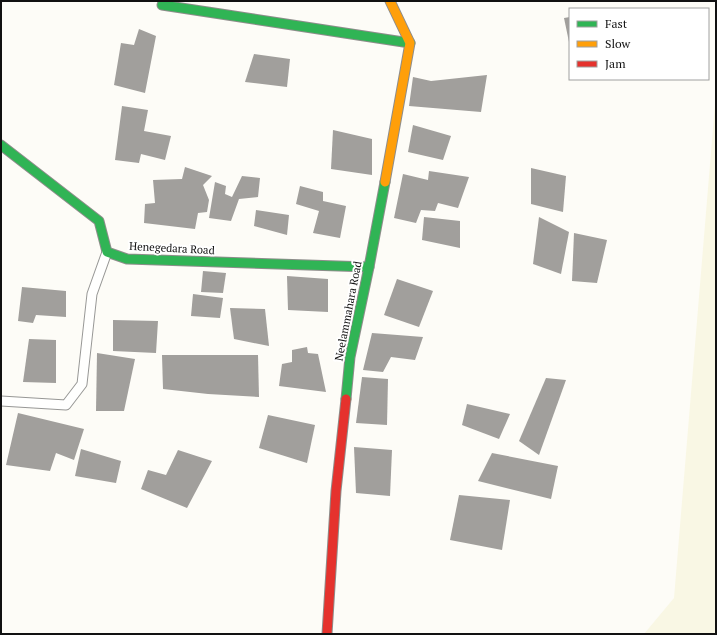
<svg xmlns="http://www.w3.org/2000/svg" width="717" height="635" viewBox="0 0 717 635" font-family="'PT Serif',serif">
<rect width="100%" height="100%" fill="#fdfcf7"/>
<path fill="#f9f7e4" d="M716 92V634H644L674 598Z"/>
<g fill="#a19f9c">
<path d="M570 17V42H569L564 18Z"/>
<path d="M139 29 156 36 145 93 114 85 121 43 134 45Z"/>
<path d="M254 54 290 59 287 87 245 82Z"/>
<path d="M487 75 481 112 409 106 413 77 431 81Z"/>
<path d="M122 106 148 110 144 131 171 136 165 160 141 154 139 163 115 160Z"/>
<path d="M413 125 451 136 443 160 408 152Z"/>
<path d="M333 130 372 139V175L331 169Z"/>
<path d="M185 167 212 176 203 185 209 200 207 212 198 213 195 229 144 223 145 204 155 203 153 180 182 179Z"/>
<path d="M531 168 566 176 563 212 531 204Z"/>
<path d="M429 171 469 177 458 208 438 203 435 211 421 210 416 223 394 218 403 174 428 180Z"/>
<path d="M242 176 260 178 258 197 239 199 231 221 209 218 215 182 226 186 225 194 232 197Z"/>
<path d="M300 186 323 192V201L346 206 340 238 313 233 319 211 296 204Z"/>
<path d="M256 210 289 215 287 235 254 226Z"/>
<path d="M424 217 460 221V248L422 240Z"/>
<path d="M539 217 569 232 561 274 533 264Z"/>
<path d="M574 233 607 240 597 283 572 281Z"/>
<path d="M203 271 226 273 223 293 201 292Z"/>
<path d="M287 276 328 279V312L288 310Z"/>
<path d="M397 279 433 291 419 327 384 315Z"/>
<path d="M22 287 66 291V317L36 315 33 323 18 321Z"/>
<path d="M193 294 223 298 220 318 191 316Z"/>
<path d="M230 308 265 309 269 346 234 339Z"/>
<path d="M113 320 158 321 156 353 113 351Z"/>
<path d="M372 333 423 337 415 360 391 357 383 372 363 370Z"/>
<path d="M29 339 56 340V383L23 382Z"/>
<path d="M307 347 308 353 318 354 326 392 279 386 282 364 292 362V350Z"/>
<path d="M97 353 135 359 124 411H96Z"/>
<path d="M162 355H258L259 397 208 394 163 389Z"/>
<path d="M362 377 388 379 387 425 356 423Z"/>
<path d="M546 378 566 380 539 455 519 441Z"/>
<path d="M467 404 510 414 499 439 462 425Z"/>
<path d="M18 413 84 429 74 460 56 453 50 471 6 465Z"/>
<path d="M268 415 315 425 307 463 259 448Z"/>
<path d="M354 447 392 450 390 496 356 493Z"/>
<path d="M81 449 121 461 116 483 75 476Z"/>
<path d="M178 450 212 461 187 508 141 489 148 470 166 475Z"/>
<path d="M492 453 558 466 551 499 478 481Z"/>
<path d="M459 495 510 500 502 550 450 540Z"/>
</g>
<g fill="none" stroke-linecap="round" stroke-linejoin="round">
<defs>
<path id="lane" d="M1 401 66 405 82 384 92 294 107 252"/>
<g id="fast">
<path d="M162 5 410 43"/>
<path d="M1 145 99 221 107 252 127 259 369 267"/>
<path d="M346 399 350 357 369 267 385 182"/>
</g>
<path id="slow" d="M385 182 410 43 390 1"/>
<path id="jam" d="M327 634 336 491 346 399"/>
</defs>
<use href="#lane" stroke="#979795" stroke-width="11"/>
<use href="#fast" stroke="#8e8d8b" stroke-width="11"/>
<use href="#slow" stroke="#8e8d8b" stroke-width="11"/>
<use href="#jam" stroke="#8e8d8b" stroke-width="11"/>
<use href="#lane" stroke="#fffffe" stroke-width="9"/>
<use href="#fast" stroke="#30b455" stroke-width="9"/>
<use href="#slow" stroke="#ff9f0a" stroke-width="9"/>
<use href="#jam" stroke="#e5322d" stroke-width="9"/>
</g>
<g text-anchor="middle" stroke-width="4" stroke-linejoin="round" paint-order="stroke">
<g font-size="11" fill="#111" stroke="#fff">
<text transform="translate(172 248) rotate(3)" y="4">Henegedara Road</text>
<text transform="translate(348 311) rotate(-79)" y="4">Neelammahara Road</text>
</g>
</g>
<rect width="717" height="635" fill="none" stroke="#111111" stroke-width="4"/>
<rect x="569" y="8" width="140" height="72" fill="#ffffff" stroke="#a0a0a0"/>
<rect x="577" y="21" width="20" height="6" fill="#30b455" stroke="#a0a0a0"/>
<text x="605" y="28" font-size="12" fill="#111111">Fast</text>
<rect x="577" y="41" width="20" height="6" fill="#ff9f0a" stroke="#a0a0a0"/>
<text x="605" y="48" font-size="12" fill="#111111">Slow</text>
<rect x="577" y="61" width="20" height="6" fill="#e5322d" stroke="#a0a0a0"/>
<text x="605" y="68" font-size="12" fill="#111111">Jam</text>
</svg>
